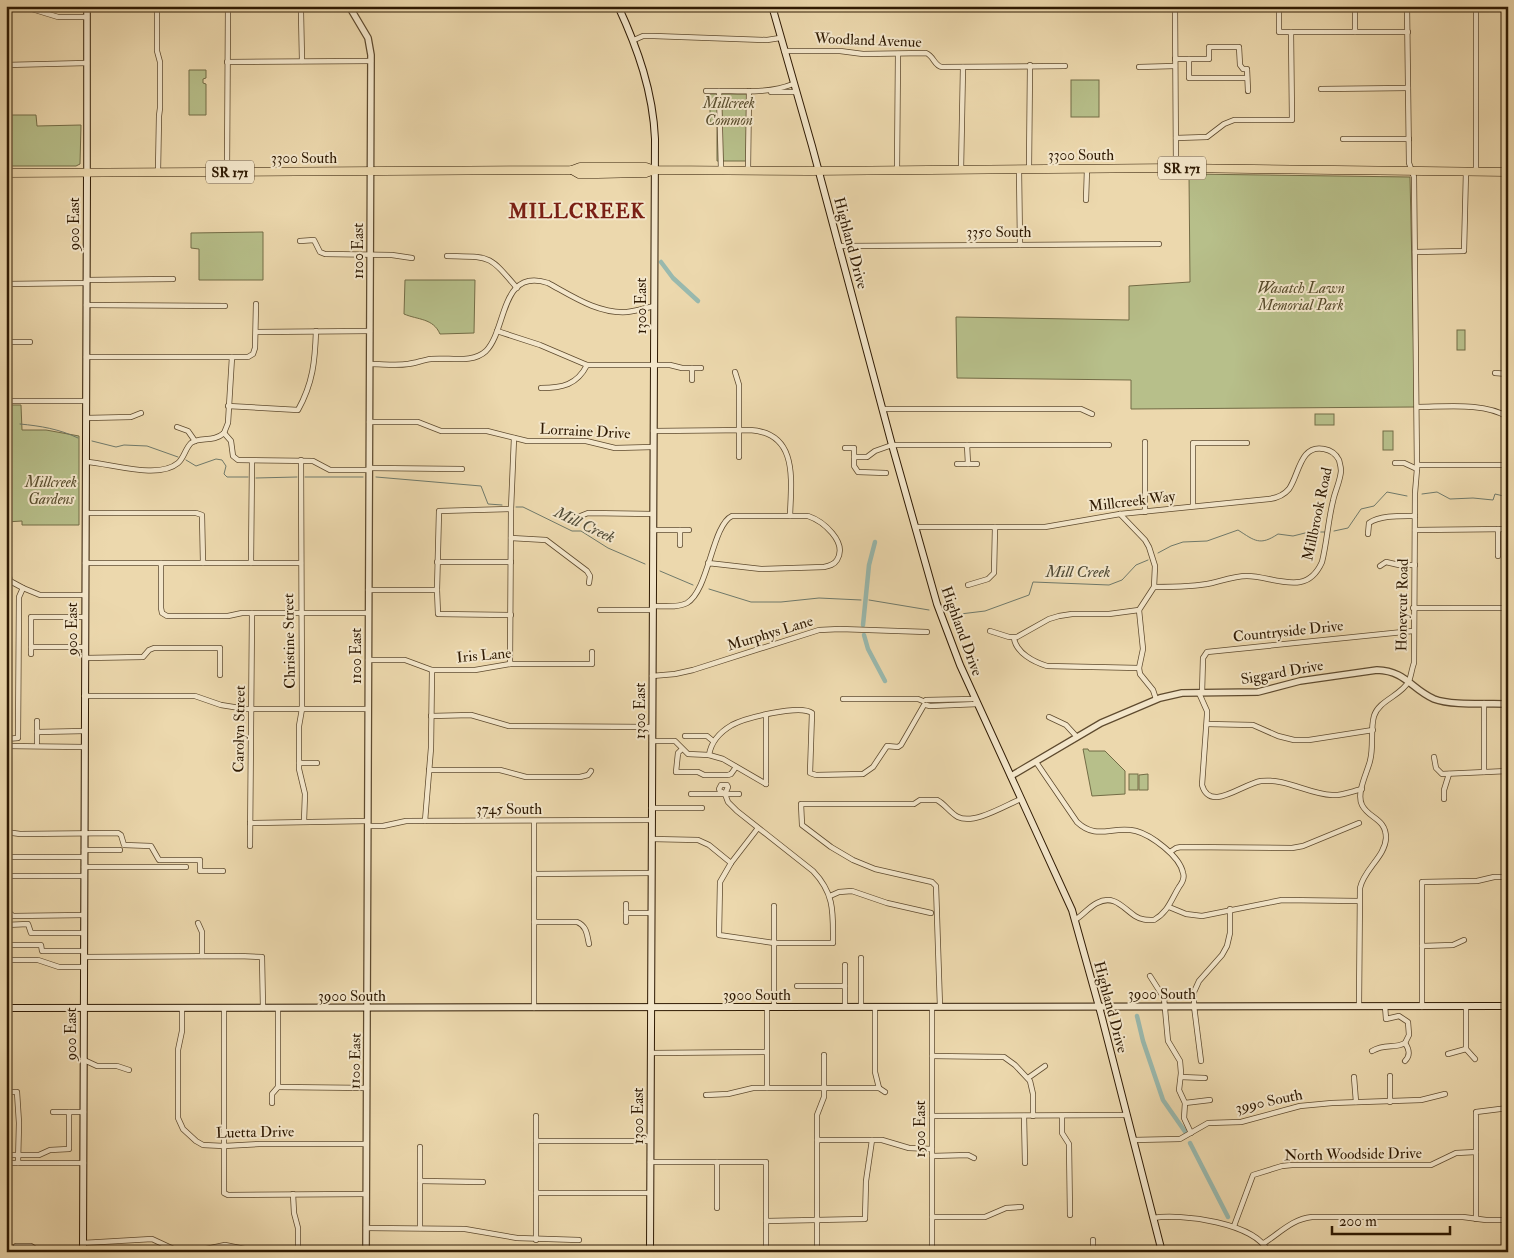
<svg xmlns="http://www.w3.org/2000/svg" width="1514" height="1258" viewBox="0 0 1514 1258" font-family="'IM FELL Double Pica',serif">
<rect width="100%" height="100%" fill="#ecd8ad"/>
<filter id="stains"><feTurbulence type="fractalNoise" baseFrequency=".004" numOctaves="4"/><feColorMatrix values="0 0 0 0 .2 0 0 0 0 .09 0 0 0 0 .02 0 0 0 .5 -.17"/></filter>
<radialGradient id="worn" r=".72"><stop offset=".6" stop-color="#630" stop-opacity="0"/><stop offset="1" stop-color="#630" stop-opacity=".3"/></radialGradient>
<g fill="#b7bf8a" stroke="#736c46">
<path d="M189 70H206V78L203 79V83L206 84V115H189Z"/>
<rect x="1071" y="80" width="28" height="37"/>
<path d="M710 94H748L747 161H717V125L710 124Z"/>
<path d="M6 115H36L37 126 81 125 80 164 76 166H6Z"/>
<path d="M1189 174 1410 177 1415 407 1131 409V380L957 378 956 317 1129 320V286L1190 282Z"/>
<path d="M263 232V280H199V249L191 248V233Z"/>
<path d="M405 280H475L474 333 440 334C433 318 418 320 404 314Z"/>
<rect x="1457" y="330" width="8" height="20"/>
<path d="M6 405H21L22 430H46L79 436V525H22V521L6 522Z"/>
<rect x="1315" y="414" width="19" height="11"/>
<rect x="1383" y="431" width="10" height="19"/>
<path d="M1083 749H1088L1089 751H1105L1125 771V794L1092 796Z"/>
<rect x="1129" y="774" width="9" height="16"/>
<path d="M1148 774V790H1139V775Z"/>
</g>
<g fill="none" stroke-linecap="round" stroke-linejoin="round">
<g stroke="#6f796a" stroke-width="1">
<path d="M20 424C41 426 59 429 78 438"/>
<path d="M92 441 116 447 124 445 147 446 178 457"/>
<path d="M186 460 196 466 216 459 222 460 226 466 224 474 227 477H248"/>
<path d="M305 477H363"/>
<path d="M376 477 481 486 488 504 502 505"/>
<path d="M256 478 297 477"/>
<path d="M1422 494 1437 492 1450 499 1473 498 1493 500 1495 494 1508 497"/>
<path d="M516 507H523L572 531H581L608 548 645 564"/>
<path d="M1334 531 1348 528 1361 509 1374 506 1387 492 1407 496"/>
<path d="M1158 553 1171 546 1183 542 1207 541 1238 530C1255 541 1260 546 1278 534L1293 536 1309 532H1325"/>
<path d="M660 571 693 585"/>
<path d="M709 589 751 602H781L819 598 861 600"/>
<path d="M869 600 929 610"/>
<path d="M952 615 985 611 1029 595 1033 582 1109 585 1122 580 1136 565 1148 560"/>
</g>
<g stroke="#99b9ae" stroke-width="4.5">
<path d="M661 262 673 278 698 301"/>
<path d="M863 625 869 565 875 542"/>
<path d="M864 635 868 649 885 681"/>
<path d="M1137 1016 1143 1041 1163 1100 1186 1133"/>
<path d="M1190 1143 1228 1217"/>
</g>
<defs>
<g id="minor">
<path d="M157 6V51L160 62V108L159 116 158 172"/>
<path d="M1175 6 1176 168"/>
<path d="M1279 6V32H1408"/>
<path d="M1355 6V32"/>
<path d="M6 8 32 9 58 17H87"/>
<path d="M301 12 302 61"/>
<path d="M634 40 643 36H654L767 40 780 38"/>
<path d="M784 51H840L863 54 926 53C934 56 934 66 942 67L1065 66"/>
<path d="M1175 59H1209V47H1239L1240 65 1243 69H1247L1248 91"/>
<path d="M1189 59V78H1247"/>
<path d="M227 62 371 61"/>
<path d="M6 65 87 63"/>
<path d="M1139 67 1175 66"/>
<path d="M1321 89 1408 88"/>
<path d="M706 91C735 90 766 95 793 84"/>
<path d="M719 91 721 170"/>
<path d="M771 92H795"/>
<path d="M1176 138 1207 137 1224 124 1234 120H1292L1291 32"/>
<path d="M1343 139H1409"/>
<path d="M1019 169 1020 245"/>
<path d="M1029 169 1030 65"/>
<path d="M748 170 749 91"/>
<path d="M897 170 898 54"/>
<path d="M961 170 963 67"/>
<path d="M1476 171V6"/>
<path d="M227 172 228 6"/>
<path d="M1086 200 1087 169"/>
<path d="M300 241 314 240 320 252 325 254 392 255 412 258"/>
<path d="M838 246 1159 244"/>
<path d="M1415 252 1464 251 1466 171"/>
<path d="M447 256C491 257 488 254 517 288"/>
<path d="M86 280 173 279"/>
<path d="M6 284 86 283"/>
<path d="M86 305 225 306"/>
<path d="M497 331 540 345 587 365H670L682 368H701"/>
<path d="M256 332 370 331"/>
<path d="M6 342H30"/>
<path d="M86 357H248L253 354 255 348 256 304"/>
<path d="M370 364C383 364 396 366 408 364 416 363 423 360 431 359 449 357 472 364 486 351 507 330 500 267 548 283 572 296 598 314 627 312 636 311 645 308 654 306"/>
<path d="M692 368V380"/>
<path d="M735 372 739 385V457"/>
<path d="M1495 373 1508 374"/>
<path d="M541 388C562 388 577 385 587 365"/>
<path d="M6 401H86"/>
<path d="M228 406 298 410C313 383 315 361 316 331"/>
<path d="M1417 407C1445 407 1484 402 1508 417"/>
<path d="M882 409H1081L1092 414"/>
<path d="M86 418 131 417 141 413"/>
<path d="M369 422H418L441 431H487L527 441H586L615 448 653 447"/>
<path d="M177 427 188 431 195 441"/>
<path d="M653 431 750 430C799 433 791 481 790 516"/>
<path d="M224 433 231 441 233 456 238 460 313 461 330 470H369"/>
<path d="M224 433 228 423 232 357"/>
<path d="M967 445 968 464"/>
<path d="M845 448H854V466L858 472 886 473"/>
<path d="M854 457H867L875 451 892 445H1109"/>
<path d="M301 460 302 709 299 726V769L305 794 304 821"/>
<path d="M86 462C110 463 158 480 178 463 184 458 185 449 191 443 200 436 213 443 224 433"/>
<path d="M1395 463H1404L1417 469"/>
<path d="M957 464H977"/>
<path d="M1417 465H1508"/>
<path d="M369 468 462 469"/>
<path d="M1193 506V443H1247"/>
<path d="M1145 512V442"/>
<path d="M86 513H196L202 515 203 563"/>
<path d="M1120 514 1145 540 1149 547 1155 566 1154 587 1139 610 1143 649 1139 668 1140 674 1153 690 1156 699"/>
<path d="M578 517 588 513 653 514"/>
<path d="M915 527H1045L1120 514 1269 499C1277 498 1284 495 1289 489 1299 475 1300 444 1324 449 1330 450 1336 454 1339 460 1340 464 1341 467 1341 471 1340 482 1335 491 1333 501 1328 521 1327 542 1322 562 1318 571 1311 580 1300 582 1283 585 1264 576 1247 576 1235 576 1224 580 1212 583 1194 587 1173 587 1154 587"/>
<path d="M1498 529V556"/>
<path d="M653 530H689"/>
<path d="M680 530V545"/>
<path d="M1415 530 1508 529"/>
<path d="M1368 534 1369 523C1380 515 1401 516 1415 516"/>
<path d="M511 538 546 540 587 571 590 576 589 583"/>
<path d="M437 562H511"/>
<path d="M6 563 10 581 23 588 19 597 18 738 6 739"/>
<path d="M85 563H301"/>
<path d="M161 563V608L162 613 167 616H228L242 613H368"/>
<path d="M251 563 252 461"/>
<path d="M1380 566 1386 562 1399 565H1415"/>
<path d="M968 585 988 579 994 573 995 527"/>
<path d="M23 588 40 595H85"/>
<path d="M368 590H437"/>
<path d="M653 606C663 606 678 608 687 603 709 590 712 525 732 516H808C823 521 848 542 837 560 834 565 829 566 824 567L761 569 708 563"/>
<path d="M1413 608H1508"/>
<path d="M600 610H653"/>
<path d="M511 615 438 614 437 590 439 511 511 509"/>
<path d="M990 631 1009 637H1017L1049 619 1059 616 1072 614H1109L1139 610"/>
<path d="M1014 638C1016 653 1034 662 1047 666L1139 668"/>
<path d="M31 647H85"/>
<path d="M31 654V617H85"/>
<path d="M85 658 143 657 149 650 154 648H220V675"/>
<path d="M368 660H405L432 670H475L510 664H592V652"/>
<path d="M510 664 511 509 514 438"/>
<path d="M652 676 675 674 693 670 819 630 840 629 927 632"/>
<path d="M1199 693 1207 711V715L1202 785C1210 813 1242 784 1261 781 1286 778 1308 794 1332 795 1341 796 1353 791 1362 789"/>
<path d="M1202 693 1203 658 1207 652 1413 631"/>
<path d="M84 696H195L221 705 246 709H368"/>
<path d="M843 699H918L923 701"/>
<path d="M926 700 975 699"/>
<path d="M1484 703V772"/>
<path d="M926 705 930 706 978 704"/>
<path d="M766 715V784"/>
<path d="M431 716 471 715 509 726 652 727"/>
<path d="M1049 717 1066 725 1077 737"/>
<path d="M37 721V743"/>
<path d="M1207 724 1253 725 1278 736 1294 740H1309L1373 730"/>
<path d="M37 732 85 731"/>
<path d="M685 736H707L713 741"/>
<path d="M652 741H675L688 754 709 755 723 759 766 784"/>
<path d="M6 746 84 747"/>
<path d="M682 749 678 753 676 772H698L704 775H728L731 774 736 767"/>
<path d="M709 755C711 742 720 732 732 725 745 718 800 704 812 713L810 773 816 775 863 774 873 767 887 746 898 747 901 745 924 705"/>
<path d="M1434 757 1436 768 1442 774 1508 771"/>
<path d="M1036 762 1077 822C1097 841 1113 825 1136 831 1151 835 1180 856 1183 873 1185 878 1182 883 1179 887 1171 900 1168 912 1154 920 1147 920 1141 920 1135 916 1123 908 1114 894 1097 903 1089 907 1083 915 1075 920"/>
<path d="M299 763H317"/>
<path d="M429 770H500L526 777H580L588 775 591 771"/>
<path d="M691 794H739"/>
<path d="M725 794 728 787 727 785H721L719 789 720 791 725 794 728 802 737 811 813 871C835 894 833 913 833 943H774L719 935 720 882 731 863 758 828"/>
<path d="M1444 799V790L1449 774"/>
<path d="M651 808H702"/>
<path d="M425 821 431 748 432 670"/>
<path d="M250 823 368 821"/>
<path d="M368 826H383L406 821 651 820"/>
<path d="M6 832 20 834 118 833 121 835 124 845 151 846 159 860H200V871H223"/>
<path d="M652 839 698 840 709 845 731 863"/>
<path d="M250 846 252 613"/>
<path d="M84 850H120"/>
<path d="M1170 852 1176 848 1181 847 1292 848 1303 846 1359 823"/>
<path d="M6 857H84"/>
<path d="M84 867H186"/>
<path d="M534 874 651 873"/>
<path d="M6 876H84"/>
<path d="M830 896 839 892 852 891 887 903 931 913"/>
<path d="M626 904V922"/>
<path d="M1169 907 1186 914 1202 916 1282 900 1359 901"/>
<path d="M6 910 13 916 84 915"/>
<path d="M626 913H651"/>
<path d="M534 922H577C587 926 587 935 589 944"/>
<path d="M198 923 202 932V956"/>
<path d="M6 925 28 924 31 933H84"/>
<path d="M1422 946 1453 945 1464 940"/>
<path d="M6 948 7 945H41L42 951H84"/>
<path d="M84 957 239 956 262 957 263 1008"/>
<path d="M861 958V1007"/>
<path d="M6 960H38L59 967H84"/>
<path d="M1150 976 1164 998 1168 1041 1180 1061 1181 1073 1179 1090 1185 1103 1184 1118 1191 1133"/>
<path d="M797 986H845"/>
<path d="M1359 1006 1360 888C1364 869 1385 857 1386 838 1386 818 1369 819 1362 805 1356 793 1367 773 1370 761 1374 746 1370 730 1374 716 1379 700 1401 696 1409 681 1411 676 1412 668 1414 663L1415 493 1417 469 1414 177 1409 163 1407 6"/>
<path d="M1385 1006 1386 1019 1399 1016 1408 1022 1409 1035 1405 1043"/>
<path d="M1466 1006V1049L1475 1059"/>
<path d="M774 1007V906"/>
<path d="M845 1007V965"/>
<path d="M875 1007V1072L879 1088"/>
<path d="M932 1007V1252"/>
<path d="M940 1007 936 886 932 882 875 869 853 860 831 847 802 825 801 804H914L920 800H937C945 804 950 813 958 817 974 825 1006 805 1021 799"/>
<path d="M1422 1007V882L1477 881 1494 877H1508"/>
<path d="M182 1008V1031L178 1050V1118L183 1129 196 1141 203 1145 224 1146 259 1144H366"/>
<path d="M224 1008V1193L228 1195 366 1194"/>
<path d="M534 1008V821"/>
<path d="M1405 1043C1409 1049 1411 1055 1405 1061"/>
<path d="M1372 1051C1385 1043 1395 1049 1405 1043"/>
<path d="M651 1053 766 1052"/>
<path d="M1448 1054 1466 1049"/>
<path d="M932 1056 1004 1057 1015 1065 1030 1081 1033 1094V1116"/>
<path d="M84 1060 97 1066H117L129 1070"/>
<path d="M1201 1061 1194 1006V992L1199 981 1222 955 1227 946 1230 933V909"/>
<path d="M1181 1077 1205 1078"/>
<path d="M1354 1077 1356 1102"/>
<path d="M1028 1078 1045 1066"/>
<path d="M278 1087 367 1088"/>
<path d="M767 1088V1007"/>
<path d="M6 1092H17L19 1123 18 1163"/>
<path d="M706 1095 728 1094 753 1088H879L885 1092"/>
<path d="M1390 1102V1076"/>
<path d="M272 1103V1094L278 1087V1008"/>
<path d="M1185 1103 1210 1100"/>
<path d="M53 1112H84"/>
<path d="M536 1116V1240"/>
<path d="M932 1116 1127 1115"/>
<path d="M1024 1116 1025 1163"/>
<path d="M1062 1116V1133L1069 1144 1070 1215"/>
<path d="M817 1140H882L909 1148 932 1149"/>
<path d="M1133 1140 1180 1139 1208 1123 1241 1122 1300 1106 1332 1103 1421 1100 1445 1094"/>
<path d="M536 1141H650"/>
<path d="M420 1147V1228"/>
<path d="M6 1155H39L50 1150 69 1149V1112"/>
<path d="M932 1156 968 1155 974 1158"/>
<path d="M650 1162H766V1252"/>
<path d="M6 1163H84"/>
<path d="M420 1181 483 1182"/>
<path d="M536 1193H650"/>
<path d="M293 1194 294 1213 298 1228V1252"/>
<path d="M717 1208V1162"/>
<path d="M932 1217H985L1006 1208 1021 1207"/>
<path d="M1153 1218C1180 1213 1257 1223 1268 1252"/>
<path d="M1476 1219V1112L1508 1108"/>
<path d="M766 1221 865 1219 866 1181 872 1140"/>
<path d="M1234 1226 1253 1175 1282 1166 1292 1165H1431L1456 1153 1476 1152"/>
<path d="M366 1228 465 1229 517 1238 579 1240"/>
<path d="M83 1243 152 1239 180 1252"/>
<path d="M1264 1243C1280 1233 1292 1219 1312 1217H1463L1486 1220H1508"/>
<path d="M16 1246H31L40 1252"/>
<path d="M192 1252 225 1245 260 1252"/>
<path d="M817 1252V1115L824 1097V1055"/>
<path d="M1093 1252V1240"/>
</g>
<g id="tertiary">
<path d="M87 6V172"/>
<path d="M349 6 368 38 371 55 366 1252"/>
<path d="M1011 776 1101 723 1160 698 1182 693 1258 692 1300 681 1377 670C1406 671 1411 689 1434 699 1452 706 1488 703 1508 704"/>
</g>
<g id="secondary">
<path d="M618 6C638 49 653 92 655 139L650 1252"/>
<path d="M772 6 812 146 892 445 937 604 960 665 1072 910 1101 1014 1162 1252"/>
<path d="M6 1008 1508 1006"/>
<path d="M83 1252 87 172"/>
</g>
<g id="primary">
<path d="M572 170 579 174H597L646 173 654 170"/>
<path d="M6 173 572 170 580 167H646L654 170 810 171 1176 168 1508 172"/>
</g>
</defs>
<use href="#minor" stroke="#5e4a2e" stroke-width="6"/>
<use href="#tertiary" stroke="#5e4a2e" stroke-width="8"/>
<use href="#secondary" stroke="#2f1a03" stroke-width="8"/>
<use href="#primary" stroke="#2f1a03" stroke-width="9"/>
<use href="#minor" stroke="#f3e6ca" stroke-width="4.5"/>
<use href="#tertiary" stroke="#f3e6ca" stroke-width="5.5"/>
<use href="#secondary" stroke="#f3e6ca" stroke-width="6"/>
<use href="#primary" stroke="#ecd8ad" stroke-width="8"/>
</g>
<g text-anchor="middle" stroke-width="4" stroke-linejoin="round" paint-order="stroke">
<g fill="#f3e6ca" stroke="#6a573f" stroke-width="1">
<rect x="1158" y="156.5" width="48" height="23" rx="4"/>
<rect x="206" y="160.5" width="48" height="23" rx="4"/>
</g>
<g font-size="14" font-weight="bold" fill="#2f1a03">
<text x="1182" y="173">SR 171</text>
<text x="230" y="177">SR 171</text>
</g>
<g font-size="15" fill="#2f1a03" stroke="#f3e6ca">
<text transform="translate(868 40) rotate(2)" y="5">Woodland Avenue</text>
<text x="1081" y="160">3300 South</text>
<text x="304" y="163">3300 South</text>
<text transform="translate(74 224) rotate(-90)" y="5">900 East</text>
<text x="999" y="237">3350 South</text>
<text transform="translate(851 243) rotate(75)" y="5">Highland Drive</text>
<text transform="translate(358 251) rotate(-90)" y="5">1100 East</text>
<text transform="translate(641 306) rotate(-90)" y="5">1300 East</text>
<text transform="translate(585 431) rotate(3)" y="5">Lorraine Drive</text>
<text transform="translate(1132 501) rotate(-7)" y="5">Millcreek Way</text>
<text transform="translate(1317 514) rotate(-78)" y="5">Millbrook Road</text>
<text transform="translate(1402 605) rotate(-89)" y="5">Honeycut Road</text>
<text transform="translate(72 629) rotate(-90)" y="5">900 East</text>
<text transform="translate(962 631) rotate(70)" y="5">Highland Drive</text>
<text transform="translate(1288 631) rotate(-6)" y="5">Countryside Drive</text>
<text transform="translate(770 633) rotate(-17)" y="5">Murphys Lane</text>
<text transform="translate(289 641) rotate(-91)" y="5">Christine Street</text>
<text transform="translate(484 655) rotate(-5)" y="5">Iris Lane</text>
<text transform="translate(356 656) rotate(-90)" y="5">1100 East</text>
<text transform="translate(1282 672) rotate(-10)" y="5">Siggard Drive</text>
<text transform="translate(640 711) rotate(-90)" y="5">1300 East</text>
<text transform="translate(239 729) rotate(-89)" y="5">Carolyn Street</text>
<text x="509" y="814">3745 South</text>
<text x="1162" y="999">3900 South</text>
<text x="757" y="1000">3900 South</text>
<text x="352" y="1001">3900 South</text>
<text transform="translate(1111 1007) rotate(75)" y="5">Highland Drive</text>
<text transform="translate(71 1034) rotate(-90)" y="5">900 East</text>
<text transform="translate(355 1061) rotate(-89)" y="5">1100 East</text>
<text transform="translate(1269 1101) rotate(-12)" y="5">3990 South</text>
<text transform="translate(638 1116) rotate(-90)" y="5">1300 East</text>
<text transform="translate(920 1129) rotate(-90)" y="5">1500 East</text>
<text transform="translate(255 1132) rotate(-1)" y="5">Luetta Drive</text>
<text transform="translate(1353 1154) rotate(-1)" y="5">North Woodside Drive</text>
</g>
<g font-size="15" font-style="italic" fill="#584c2c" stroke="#f3e6ca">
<text x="729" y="108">Millcreek<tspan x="729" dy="17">Common</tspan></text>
<text x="1301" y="293">Wasatch Lawn<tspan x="1301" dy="17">Memorial Park</tspan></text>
<text x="51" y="487">Millcreek<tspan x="51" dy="17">Gardens</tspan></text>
</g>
<g font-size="16" font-style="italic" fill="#4f4a36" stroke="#f3e6ca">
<text transform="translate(585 524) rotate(25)" y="6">Mill Creek</text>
<text x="1078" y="577">Mill Creek</text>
</g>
<g font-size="20" font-weight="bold" letter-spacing="1" fill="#7a1f14" stroke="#f3e6ca">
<text x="577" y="218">MILLCREEK</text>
</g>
</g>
<rect width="1514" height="1258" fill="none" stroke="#ecd8ad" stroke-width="25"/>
<rect x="8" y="8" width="1499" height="1243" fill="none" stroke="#2f1a03" stroke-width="2.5"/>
<rect x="12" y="12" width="1489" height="1233" fill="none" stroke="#2f1a03"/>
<path d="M1332 1226v8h118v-8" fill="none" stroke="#2f1a03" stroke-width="2.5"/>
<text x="1339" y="1226" font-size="15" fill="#2f1a03" stroke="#f3e6ca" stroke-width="4" paint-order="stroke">200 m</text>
<rect width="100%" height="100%" filter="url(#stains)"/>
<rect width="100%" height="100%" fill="url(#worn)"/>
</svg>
